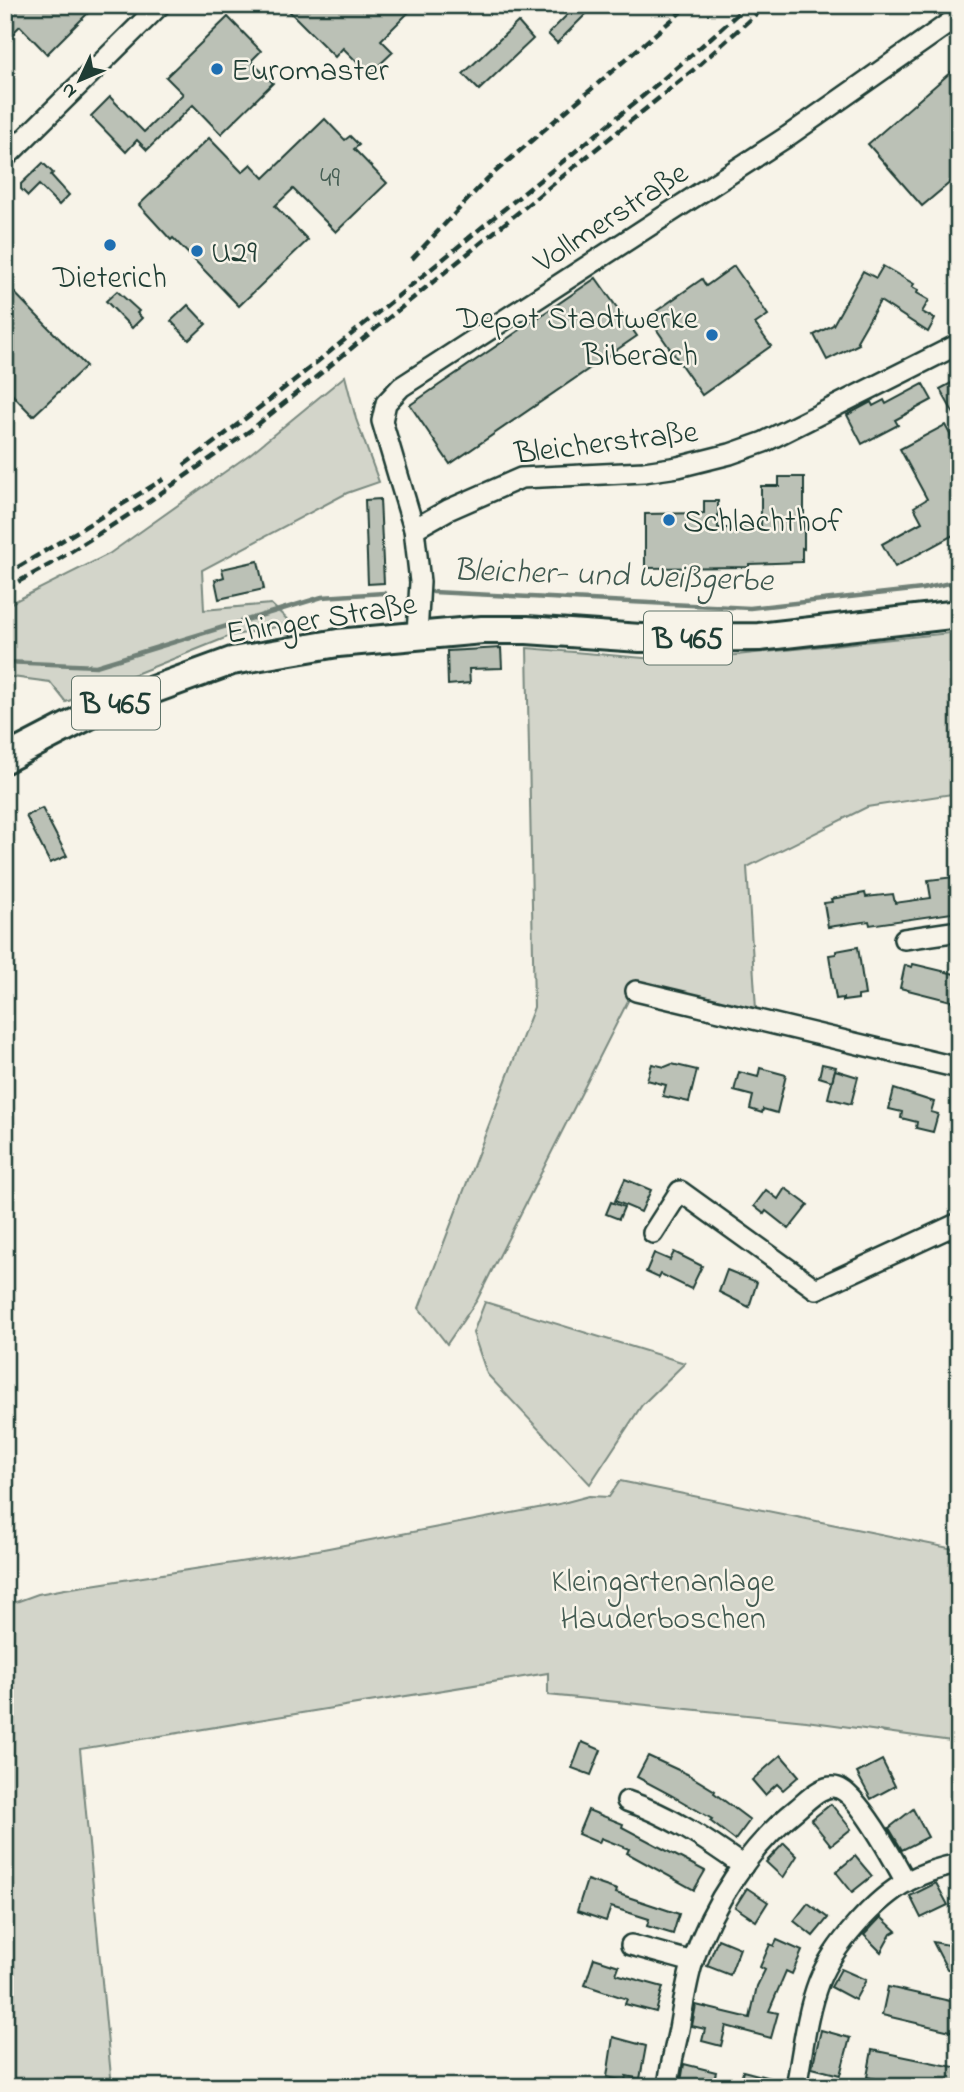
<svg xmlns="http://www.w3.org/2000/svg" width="964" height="2092" viewBox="0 0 964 2092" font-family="'Indie Flower',sans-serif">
<rect width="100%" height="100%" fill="#f7f3e8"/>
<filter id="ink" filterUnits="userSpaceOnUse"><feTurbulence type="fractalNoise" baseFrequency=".0143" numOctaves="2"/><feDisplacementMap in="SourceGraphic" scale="14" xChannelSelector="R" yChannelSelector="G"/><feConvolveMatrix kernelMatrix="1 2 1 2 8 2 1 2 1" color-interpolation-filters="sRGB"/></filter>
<g filter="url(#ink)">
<g fill="#d3d5ca" stroke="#79897f" stroke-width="2">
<path d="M345 376 356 419 379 482 347 493 202 570 204 610 271 604 292 624 230 636 66 702 50 682 5 676V606L109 554 250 454Z"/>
<path d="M959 632V793L867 807 747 867 756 1009 638 981 477 1300 447 1344 419 1308 534 1007 527 648 679 661Z"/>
<path d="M485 1302 685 1363 642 1405 590 1484 487 1374 473 1333Z"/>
<path d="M620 1481 959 1550V1742L806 1721 548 1695V1673L80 1749 112 2087H5V1606L38 1594 65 1589 318 1550 559 1504 589 1496 609 1497Z"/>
</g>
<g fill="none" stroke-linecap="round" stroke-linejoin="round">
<g stroke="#6f8077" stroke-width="4.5">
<path d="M433 592 750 608 922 589 959 581"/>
<path d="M5 662 96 666 322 597 384 593"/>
</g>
</g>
<g fill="#bbc1b6" stroke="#1f3d34" stroke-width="2">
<path d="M5 5H96L47 54 20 26 5 41Z"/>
<path d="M283 5H416L381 40 393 52 375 69H364L343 48 335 57Z"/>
<path d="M577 5H595L557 43 548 34Z"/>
<path d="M228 17 261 51 251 61 273 83 221 134 193 105 147 150 137 140 126 152 91 116 110 97 144 132 183 94 166 77Z"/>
<path d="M518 22 533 39 479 90 463 74Z"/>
<path d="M959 65V175L922 206 868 144Z"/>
<path d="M325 119 345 140 350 136 359 145 354 149 387 183 336 232 293 189 275 206 308 240 239 306 173 238 171 240 139 205 209 138 242 172 251 164 264 178Z"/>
<path d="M43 163 53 173 51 175 69 195 59 205 39 185 28 196 21 189V184Z"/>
<path d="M734 266 768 315 755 324 771 346 702 395 648 317 702 279 706 286Z"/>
<path d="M883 266 914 284 912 287 918 290 917 293 929 300 922 312 935 319 928 332 880 301 857 341 859 344 827 360 814 335 833 325 863 271 876 278Z"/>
<path d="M596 278 637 336 450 464 410 405Z"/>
<path d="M5 283 86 366 33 416 5 387Z"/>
<path d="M117 291 139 311 137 313 142 318 132 328 106 301Z"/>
<path d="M188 305 206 324 189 340 171 321Z"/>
<path d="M959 379V423L940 389Z"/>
<path d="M923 384 932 400 895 420 898 425 862 444 847 415 871 402 873 406 884 400 886 404Z"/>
<path d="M945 425 959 451V532L895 567 882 544 922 522 914 507 927 499 900 449Z"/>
<path d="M779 477H804V549L802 548V562L749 564V567L645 568V514L704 513V501H718V528H761V486H779Z"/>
<path d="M380 499 384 583 368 584 365 500Z"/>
<path d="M258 561 264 589 219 599 215 580 224 577 222 569Z"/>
<path d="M501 648 502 668 469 669 470 683 448 685 447 651Z"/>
<path d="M42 808 67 856 50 863 26 816Z"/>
<path d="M954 877 959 912 870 925 869 921 828 927 824 903 832 902 831 899 865 893 866 897 893 894 895 903 931 898 928 880Z"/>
<path d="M858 947 865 995 858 996V999L843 1001V998L836 999 829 955 836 954V951Z"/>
<path d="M913 964 959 975V1003L900 988 905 965 912 967Z"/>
<path d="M652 1064 665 1067 672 1064 697 1070 689 1102 663 1096 666 1085 647 1080Z"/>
<path d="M822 1064 836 1067 832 1081 819 1077Z"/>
<path d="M760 1068 786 1075 777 1113 763 1109 762 1113 750 1109 753 1096 734 1091 739 1072 758 1077Z"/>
<path d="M835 1070 858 1077 851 1104 828 1098Z"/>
<path d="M894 1089 934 1102 931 1112 938 1114 933 1132 916 1128 917 1122 901 1118 902 1112 889 1109Z"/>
<path d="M625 1179 651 1190 641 1212 615 1201Z"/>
<path d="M785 1188 808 1205 789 1229 766 1211 764 1214 754 1206 766 1190 778 1199Z"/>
<path d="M611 1202 624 1207 619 1219 606 1214Z"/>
<path d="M674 1252 702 1266 691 1289 661 1274 659 1278 646 1272 654 1253 670 1260Z"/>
<path d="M727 1270 757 1282 749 1307 719 1292Z"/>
<path d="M582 1742 601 1750 591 1775 572 1768Z"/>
<path d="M781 1755 799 1776 783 1790 777 1784 765 1795 752 1780Z"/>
<path d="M648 1756 687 1774 715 1791 714 1793 750 1820 735 1840 710 1821 712 1819 671 1795 637 1777Z"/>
<path d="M882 1760 895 1786 871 1799 857 1773Z"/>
<path d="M831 1804 851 1829 831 1845 811 1820Z"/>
<path d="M913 1809 928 1837 902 1850 889 1828Z"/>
<path d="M588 1810 623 1824 622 1827 705 1871 694 1890 627 1853 629 1849 601 1838 599 1843 578 1834Z"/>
<path d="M784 1843 797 1856 783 1878 766 1862Z"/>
<path d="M855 1856 872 1876 852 1892 836 1872Z"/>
<path d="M587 1880 617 1890 616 1893 679 1914 673 1934 647 1926 649 1919 611 1907 606 1921 577 1911Z"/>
<path d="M936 1883 948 1905 921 1918 910 1896Z"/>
<path d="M747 1888 768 1902 756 1921 735 1907Z"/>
<path d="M808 1903 828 1918 813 1936 794 1921Z"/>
<path d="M881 1917 896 1931 891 1934 881 1952 864 1935Z"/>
<path d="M718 1939 740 1948 730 1975 707 1966Z"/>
<path d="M777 1940 802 1951 792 1974 786 1971 769 2011 778 2013 771 2038 726 2026 721 2046 702 2041 705 2029 692 2026 696 2005 750 2018 757 1986 765 1970 760 1967 770 1944 774 1946Z"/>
<path d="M933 1942 959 1947V1972L947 1969Z"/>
<path d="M594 1958 619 1966 616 1974 663 1987 656 2012 625 2004 627 1999 585 1985Z"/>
<path d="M841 1969 866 1980 855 2000 831 1987Z"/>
<path d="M888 1987 959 2003V2033L882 2015Z"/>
<path d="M821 2030 850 2038 840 2075 812 2068Z"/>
<path d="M613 2037 646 2046 640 2079 626 2076 625 2081 607 2077Z"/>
<path d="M872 2050 959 2068V2087H913L867 2077Z"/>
<path d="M684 2064 716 2072 712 2087H680Z"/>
<path d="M743 2071 785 2082 784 2087H739Z"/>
</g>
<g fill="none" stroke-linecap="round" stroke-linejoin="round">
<defs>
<g id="minor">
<path d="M5 158 160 5"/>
<path d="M414 529 448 510 521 478 644 472 678 467 730 454 764 442 959 344"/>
<path d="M417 635 420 582 414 529 382 421 386 403 401 387 788 136 959 16"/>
<path d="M904 939 959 931"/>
<path d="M636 991 959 1068"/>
<path d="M653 1233 680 1191 816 1289 959 1223"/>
<path d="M627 1801C669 1815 707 1840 743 1866"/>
<path d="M631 1945 693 1962"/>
<path d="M668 2087C670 2067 675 2048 679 2029 683 2007 686 1983 693 1961 712 1904 750 1846 797 1809 808 1800 823 1783 838 1788 858 1794 895 1862 906 1882"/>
<path d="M796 2087C803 2051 806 2015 819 1981 833 1946 875 1899 908 1881 923 1873 942 1867 959 1864"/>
</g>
<path id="major" d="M5 759 103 708 232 661 338 643 482 630H527L640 638 759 637 959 614"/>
</defs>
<use href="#minor" stroke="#1f3d34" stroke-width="24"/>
<use href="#major" stroke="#1f3d34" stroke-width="32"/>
<use href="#minor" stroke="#f7f3e8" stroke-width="19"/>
<use href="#major" stroke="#f7f3e8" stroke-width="26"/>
<g stroke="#1f3d34" stroke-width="4.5" stroke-dasharray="10 5" stroke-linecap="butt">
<path d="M412 259 487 179 689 5"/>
<path d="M184 465C288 388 387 305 487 223 574 152 664 82 747 5"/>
<path d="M5 575 164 479"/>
<path d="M5 589 51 564 141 507 251 430 697 67 766 5"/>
</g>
</g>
</g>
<g fill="#1f6fb2" stroke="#f7f3e8" stroke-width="2.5">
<circle cx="217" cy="69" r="7"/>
<circle cx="110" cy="245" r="7"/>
<circle cx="197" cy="251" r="7"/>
<circle cx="712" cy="335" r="7"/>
<circle cx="669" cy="520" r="7"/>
</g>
<g text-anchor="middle" stroke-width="5" stroke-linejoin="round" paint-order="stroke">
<g font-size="28" fill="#465e54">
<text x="330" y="186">49</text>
</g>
<g fill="#f7f3e8" stroke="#60746a" stroke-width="2">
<rect x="644" y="611.5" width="88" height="53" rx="5"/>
<rect x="72" y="676.5" width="88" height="53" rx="5"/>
</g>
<g font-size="30" font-weight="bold" fill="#1f3d34">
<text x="688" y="648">B 465</text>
<text x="116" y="713">B 465</text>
</g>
<g font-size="32" fill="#1f3d34" stroke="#f7f3e8" text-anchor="start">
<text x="231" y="80">Euromaster</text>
<text x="211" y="262">U29</text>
<text x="110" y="287" text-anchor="middle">Dieterich</text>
<text x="698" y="328" text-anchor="end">Depot Stadtwerke<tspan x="698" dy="37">Biberach</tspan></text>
<text x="683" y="531">Schlachthof</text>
</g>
<g font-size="32" fill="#1f3d34" stroke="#f7f3e8">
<text transform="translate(610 216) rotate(-33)" y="11">Vollmerstraße</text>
<text transform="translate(606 441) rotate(-7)" y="11">Bleicherstraße</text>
<text transform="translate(321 617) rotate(-9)" y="11">Ehinger Straße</text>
</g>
<g font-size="32" fill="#435b52" stroke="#f7f3e8">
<text x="663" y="1591">Kleingartenanlage<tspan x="663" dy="37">Hauderboschen</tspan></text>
</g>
<g font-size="33" font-style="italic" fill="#405950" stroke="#f7f3e8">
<text transform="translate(613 573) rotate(2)" y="12">Bleicher- und Weißgerbe</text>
</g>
</g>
<rect width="964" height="2092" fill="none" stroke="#f7f3e8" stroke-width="28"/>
<rect x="14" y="14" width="936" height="2064" fill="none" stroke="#1f3d34" stroke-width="2.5" filter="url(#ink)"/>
<g transform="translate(80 80) rotate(226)" stroke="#f7f3e8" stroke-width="5" paint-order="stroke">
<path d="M0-5L12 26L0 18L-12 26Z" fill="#1f3d34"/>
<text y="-10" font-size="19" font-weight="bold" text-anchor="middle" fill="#1f3d34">N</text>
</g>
</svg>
